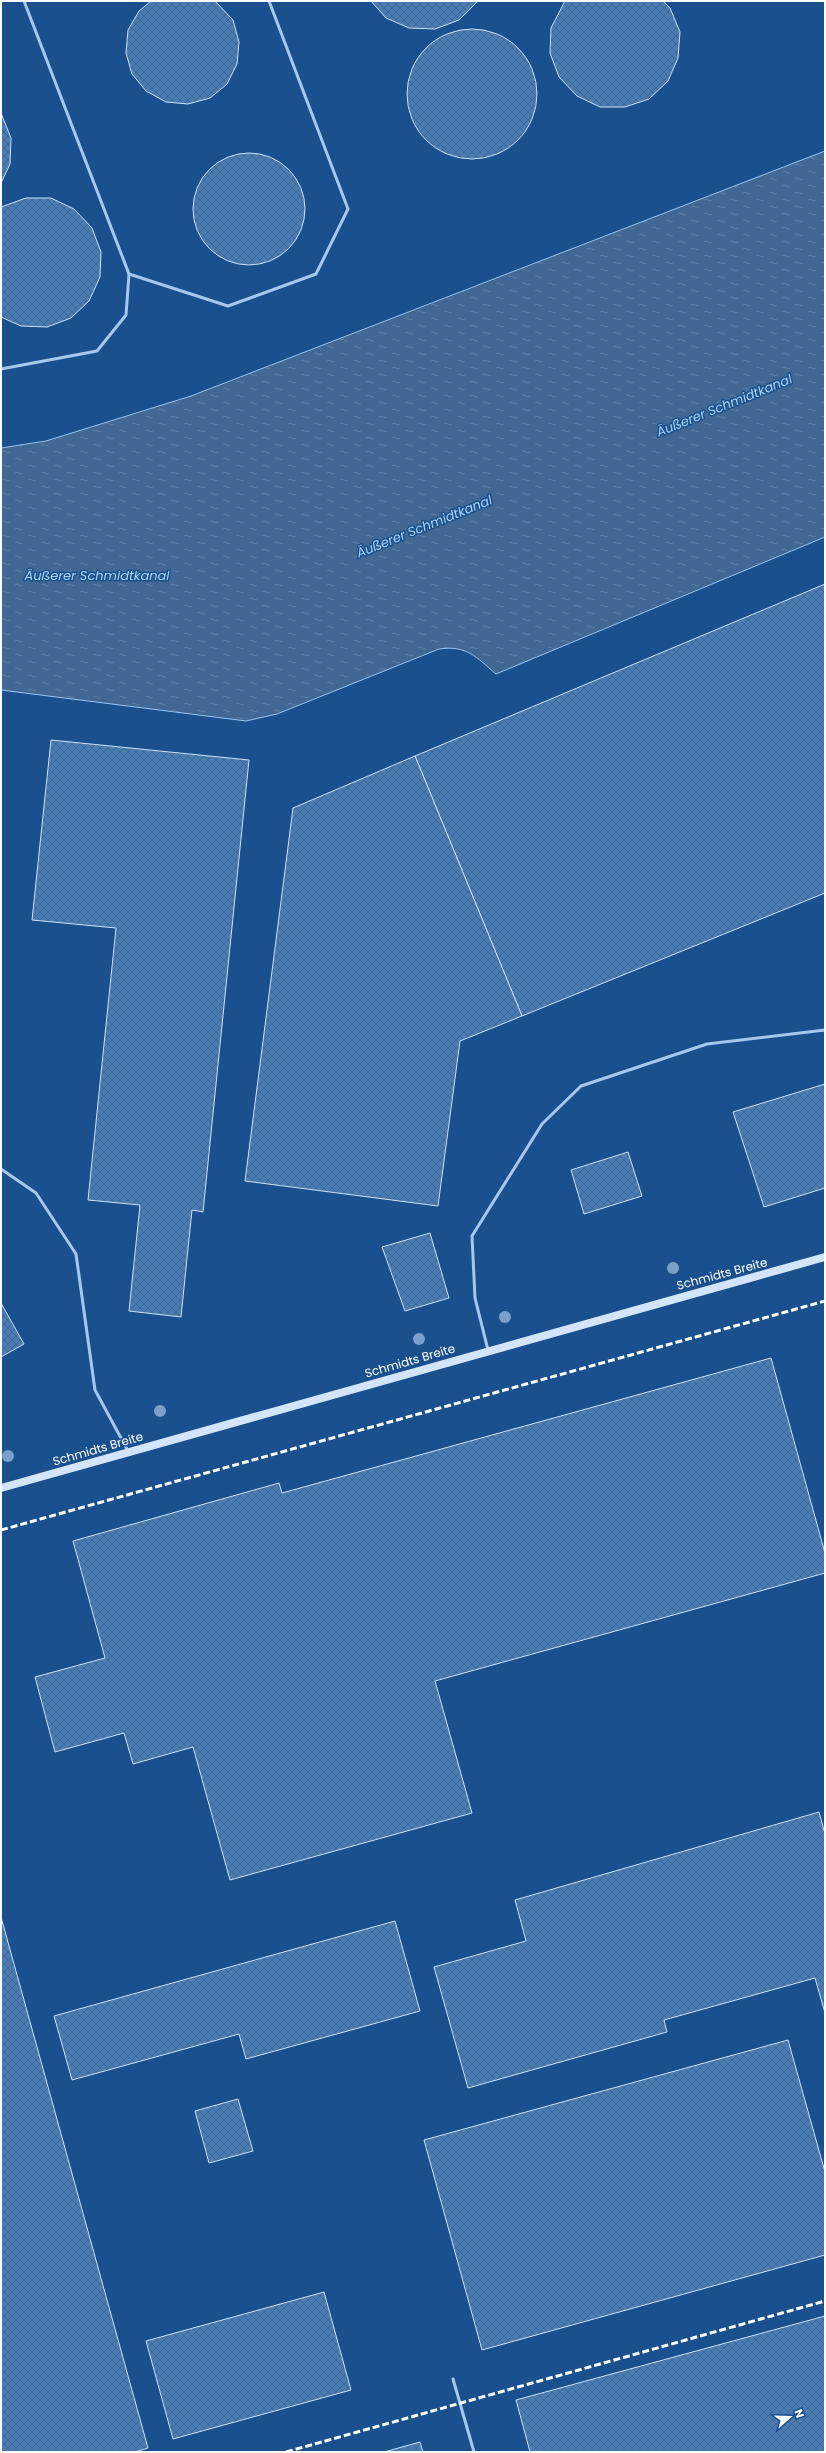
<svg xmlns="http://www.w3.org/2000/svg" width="826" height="2453" viewBox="0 0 826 2453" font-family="Poppins,sans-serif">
<defs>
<pattern id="water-ripples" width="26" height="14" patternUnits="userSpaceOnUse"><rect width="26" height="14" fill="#416894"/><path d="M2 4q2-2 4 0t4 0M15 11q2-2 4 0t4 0" fill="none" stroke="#5e7fa4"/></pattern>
<pattern id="building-cross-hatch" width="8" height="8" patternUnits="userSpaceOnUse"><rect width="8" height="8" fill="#467cb7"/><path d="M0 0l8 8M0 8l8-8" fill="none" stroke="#496687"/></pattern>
</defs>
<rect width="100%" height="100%" fill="#19508d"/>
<path fill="url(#water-ripples)" stroke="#98c4f0" d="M825 151V537L496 674C476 657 467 645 439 649L277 714 246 721 1 690V448L46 441 191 396Z"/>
<g fill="url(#building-cross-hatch)" stroke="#cbe2fa">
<path d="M151 1H215L233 20 239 42 237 64 227 84 210 98 188 104 166 102 146 91 132 74 126 53 128 30 139 11Z"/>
<path d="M371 1H478L459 20 435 29 409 28 386 18Z"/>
<path d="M565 1H663L670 8 680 32 678 58 668 81 649 99 625 107H600L577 96 559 77 550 53 551 28Z"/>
<circle cx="472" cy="94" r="65"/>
<path d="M1 113 11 138 10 164 1 183Z"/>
<circle cx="249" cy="209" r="56"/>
<path d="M26 198H51L74 209 92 228 101 252 100 277 89 301 71 318 47 327 21 326 1 317V207Z"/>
<path d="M825 584V893L522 1016 415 756Z"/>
<path d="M51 740 249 760 203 1212 192 1210 181 1317 129 1311 140 1205 88 1200 116 928 32 920Z"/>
<path d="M415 756 522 1016 460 1041 438 1206 245 1181 293 808Z"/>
<path d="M825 1084V1188L764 1207 733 1112Z"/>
<path d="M628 1152 642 1196 584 1214 571 1170Z"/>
<path d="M430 1233 449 1298 405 1311 382 1247Z"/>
<path d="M1 1303 24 1344 1 1357Z"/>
<path d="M771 1358 825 1553V1573L435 1681 472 1813 230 1880 193 1747 133 1764 124 1733 55 1752 35 1677 105 1658 73 1541 279 1483 282 1493Z"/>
<path d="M819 1812 825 1834V2013L815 1978 664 2020 667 2032 468 2088 434 1967 526 1941 515 1900Z"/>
<path d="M1 1917 148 2448 135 2452H1Z"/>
<path d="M395 1921 420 2011 246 2059 239 2034 72 2080 54 2016Z"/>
<path d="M788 2040 825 2172V2255L482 2350 424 2140Z"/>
<path d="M238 2099 253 2151 209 2163 195 2111Z"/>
<path d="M324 2292 351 2390 173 2439 146 2341Z"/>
<path d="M825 2316V2452H530L516 2400Z"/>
<path d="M420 2442 423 2452H384Z"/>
</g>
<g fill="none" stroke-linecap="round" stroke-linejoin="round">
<g stroke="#a5c9ee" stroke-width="3">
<path d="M24 1 129 274 228 306 316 274 348 209 269 1"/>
<path d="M1 369 97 351 126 315 129 274"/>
<path d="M1 1169 36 1193 76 1254 95 1390 128 1451"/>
<path d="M488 1350 475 1298 472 1236 542 1124 581 1086 707 1044 825 1030"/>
<path d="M453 2379 474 2452"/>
</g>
<path stroke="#d2e5fa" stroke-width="8" d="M1 1488 825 1257"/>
<g stroke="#fff" stroke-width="3" stroke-dasharray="7 3" stroke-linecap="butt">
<path d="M1 1530 825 1301"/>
<path d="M286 2452 825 2301"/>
</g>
</g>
<g fill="#7ba0c9">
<circle cx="673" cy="1268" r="6"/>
<circle cx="505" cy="1317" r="6"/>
<circle cx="419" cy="1339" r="6"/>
<circle cx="160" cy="1411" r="6"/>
<circle cx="8" cy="1456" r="6"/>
</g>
<g text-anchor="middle" stroke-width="3" stroke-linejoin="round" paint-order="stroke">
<g font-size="12" fill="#fff" stroke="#19508d">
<text transform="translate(722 1274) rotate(-15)" y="4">Schmidts Breite</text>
<text transform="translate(410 1361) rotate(-16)" y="4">Schmidts Breite</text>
<text transform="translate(98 1449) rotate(-16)" y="4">Schmidts Breite</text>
</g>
<g font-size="13" font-style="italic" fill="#b1d3f5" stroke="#19508d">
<text transform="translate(724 405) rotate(-22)" y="5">Äußerer Schmidtkanal</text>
<text transform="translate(424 526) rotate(-22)" y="5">Äußerer Schmidtkanal</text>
<text x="97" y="580">Äußerer Schmidtkanal</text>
</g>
</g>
<rect width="826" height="2453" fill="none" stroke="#ffffff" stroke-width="4"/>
<g transform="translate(790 2417) rotate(70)" stroke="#19508d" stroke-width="3" paint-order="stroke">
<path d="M0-3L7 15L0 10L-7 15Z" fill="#ffffff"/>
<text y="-6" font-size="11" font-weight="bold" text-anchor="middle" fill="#ffffff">N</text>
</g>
</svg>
